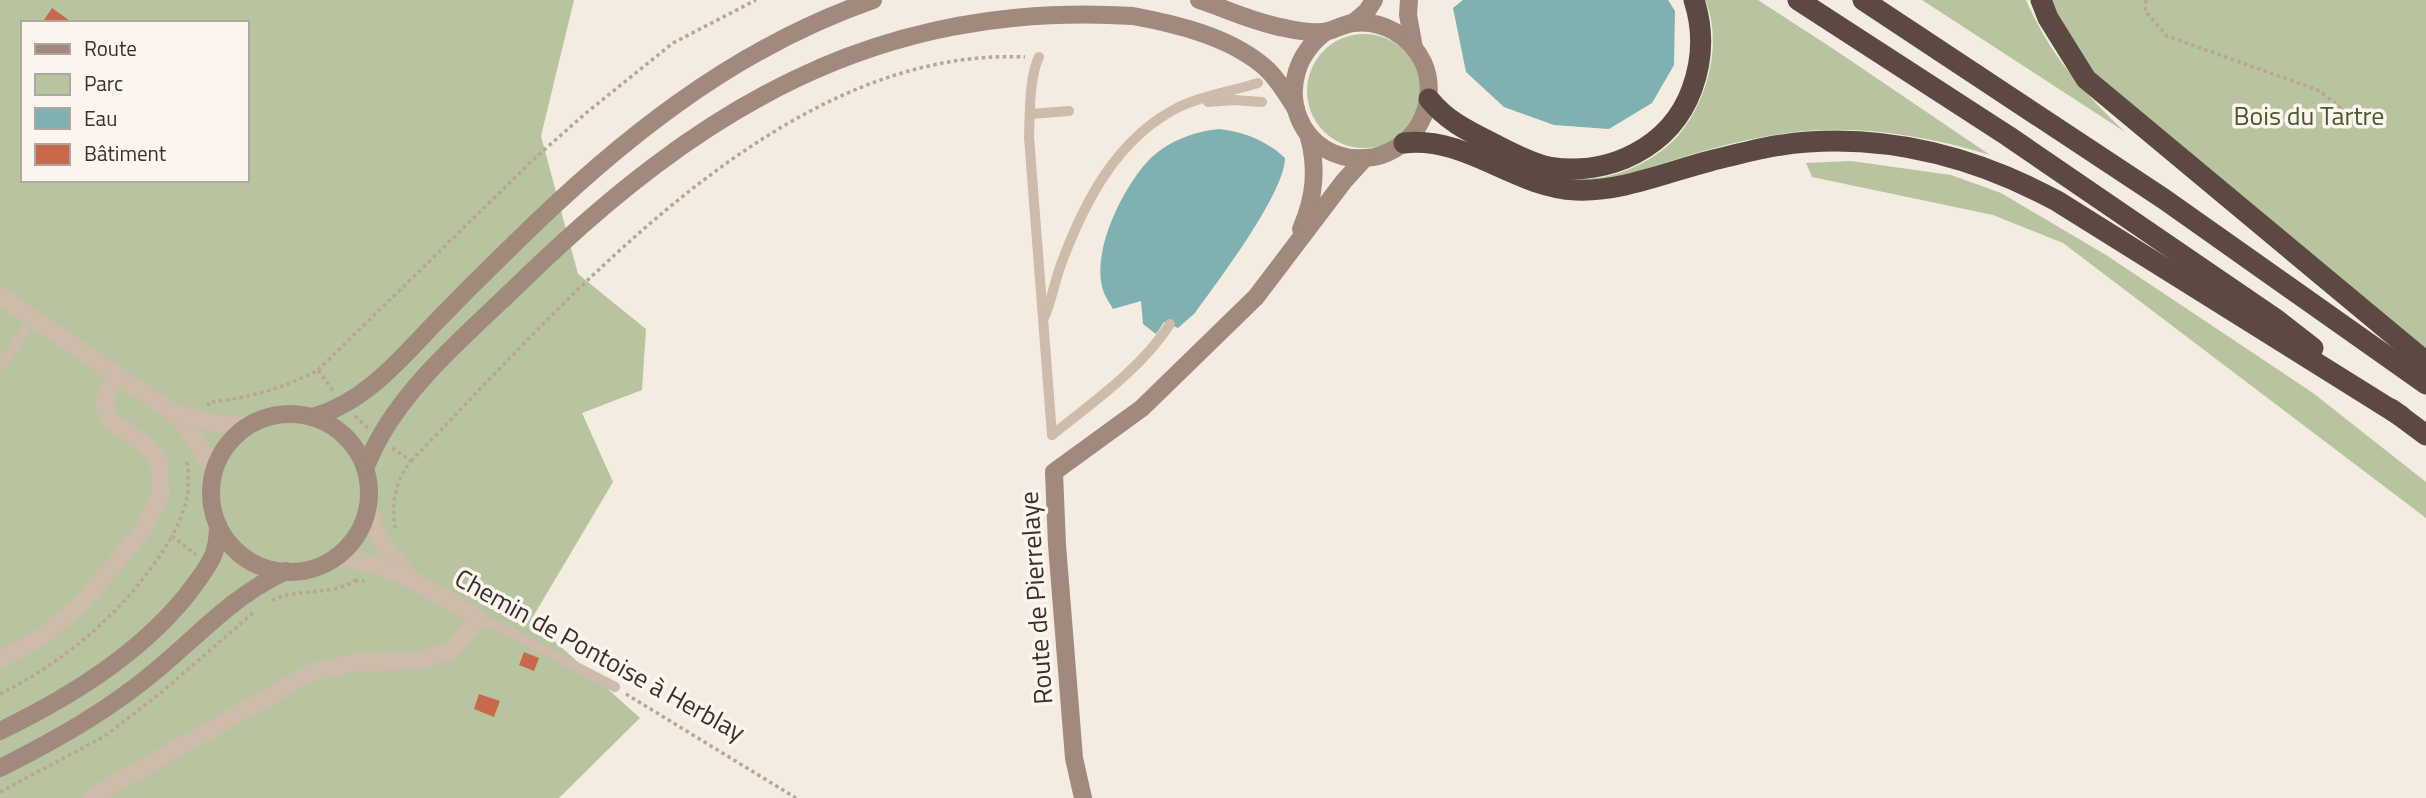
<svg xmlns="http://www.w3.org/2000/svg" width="2426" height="798" viewBox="0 0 2426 798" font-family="'Titillium Web',sans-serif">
<rect width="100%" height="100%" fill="#f4ebe1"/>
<g fill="#b8c4a0" fill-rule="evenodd">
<path d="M0 0H574L541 136 578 274 646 329 642 390 582 413 613 482 531 620 640 718 559 798H0ZM23 23H247V180H23Z"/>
<path d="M1705 0H1758L1838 52 1990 155C1917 133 1843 122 1768 136 1733 142 1698 152 1664 163 1639 171 1613 181 1586 182 1574 182 1561 179 1549 178 1572 179 1596 181 1619 173 1641 166 1666 151 1681 132 1708 98 1723 41 1705 0Z"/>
<path d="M1922 0H2026C2050 55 2082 91 2125 132Z"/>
<path d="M2041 0H2426V362L2086 79Z"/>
<circle cx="1364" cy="91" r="57"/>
<path d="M1851 161 1951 175 2001 193 2106 255 2313 393 2426 482V518L2063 243 1993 215 1812 177 1806 163Z"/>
</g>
<g fill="#7fb0b2">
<path d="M1463 0H1668L1675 11 1674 65 1652 103 1609 129 1554 125 1504 107 1466 72 1453 8Z"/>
<path d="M1220 129C1247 133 1265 140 1285 158 1285 193 1217 282 1195 313L1178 328 1164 322 1156 334 1143 324 1141 301 1113 309C1110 303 1105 297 1103 290 1091 252 1122 189 1148 161 1166 142 1194 131 1220 129Z"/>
</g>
<g fill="#c8694b">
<path d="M52 8 73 23H42Z"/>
<path d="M524 652 539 658 534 671 519 665Z"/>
<path d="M479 694 500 701 494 717 474 709Z"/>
</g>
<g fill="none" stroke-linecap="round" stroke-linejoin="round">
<g stroke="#b9a596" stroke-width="3.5" stroke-dasharray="3.5 3.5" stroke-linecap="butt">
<path d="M2146 0 2145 11 2167 36 2318 90 2359 122"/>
<path d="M318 370 535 158 586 113 673 43 756 0"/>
<path d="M208 406 209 402C247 399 284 388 318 370L334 392"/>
<path d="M355 416 368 428"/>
<path d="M392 448 411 461C395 481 390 506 396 531"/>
<path d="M411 461C567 301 780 46 1025 57"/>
<path d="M187 462C191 490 186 511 172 536L196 555"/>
<path d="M355 581H364"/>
<path d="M272 600C297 588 338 596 358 578"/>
<path d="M0 694C70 659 133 604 172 536"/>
<path d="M626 694 796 798"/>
<path d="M0 792 105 736 162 692 255 611"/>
</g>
<g stroke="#cdbbac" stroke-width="10">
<path d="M1039 57C1029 77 1030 114 1029 137L1052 435"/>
<path d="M1208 102 1234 100 1262 102"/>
<path d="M1030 114 1069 111"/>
<path d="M1045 316C1051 301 1054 286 1059 270 1082 206 1116 137 1181 106 1204 95 1233 91 1258 83"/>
<path d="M0 366 34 318"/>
<path d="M1052 435C1092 403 1142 368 1170 324"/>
<path d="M479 619 504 629 615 687"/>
</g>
<g stroke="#cdbbac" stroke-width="18">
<path d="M0 296 173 413 190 432 214 471"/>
<path d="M173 413 213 423 246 427"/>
<path d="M368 506C373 533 386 553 406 572"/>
<path d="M0 659 40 638 80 605 143 530 161 494 159 461 144 444 109 419 103 401 116 374"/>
<path d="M90 798 310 673 357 662 418 661 450 651 479 619C432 591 391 561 335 558"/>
</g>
<g stroke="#a18a7d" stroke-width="18">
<path d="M1199 0C1227 9 1255 23 1285 28 1298 31 1315 34 1328 31 1336 29 1344 24 1353 23 1382 19 1410 36 1423 62 1432 81 1430 105 1420 123 1411 140 1393 153 1374 157 1297 170 1264 76 1327 31"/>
<path d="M1409 0 1408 15 1414 48"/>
<path d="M1354 22 1367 11 1374 0"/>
<path d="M1301 229C1315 197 1318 167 1308 134"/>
<circle cx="290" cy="493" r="79"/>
<path d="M313 417C363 403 398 362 433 325 459 298 485 272 512 246 617 142 732 49 873 0"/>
<path d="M365 468C370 458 374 447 380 437 414 377 473 329 522 281 697 111 874 0 1133 16 1176 24 1226 36 1261 64 1275 75 1286 93 1296 109"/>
<path d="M0 731C68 698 137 656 186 596 195 584 206 571 213 556 217 546 218 535 218 525"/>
<path d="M0 768C56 740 111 709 159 668 202 632 234 595 286 571"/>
<path d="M1083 798 1074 758 1057 545 1054 472 1142 408 1256 297 1344 181 1365 158"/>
</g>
<g stroke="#5c4a42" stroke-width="21">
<path d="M1798 0 2008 136 2277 320 2313 348"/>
<path d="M1863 0 2164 199 2426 384"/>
<path d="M2041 0 2048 18 2086 79 2426 362"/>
<path d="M1429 99C1446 120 1466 130 1490 142 1506 150 1531 164 1549 167 1609 177 1671 147 1692 89 1703 59 1704 31 1694 0"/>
<path d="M1404 143C1467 136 1514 187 1576 190 1621 192 1667 172 1710 161 1742 153 1775 144 1808 142 1896 136 1981 160 2057 201L2401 416"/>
<path d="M2391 409 2426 435"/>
</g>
</g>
<g text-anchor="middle" stroke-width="7" stroke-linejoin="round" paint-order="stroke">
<g font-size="26" fill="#4a5a2e" stroke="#fbf5ee">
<text x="2309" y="125">Bois du Tartre</text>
</g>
<g font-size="26" fill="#3b302b" stroke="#fbf5ee">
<text transform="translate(1036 598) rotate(-94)" y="9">Route de Pierrelaye</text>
<text transform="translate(600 655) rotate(29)" y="9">Chemin de Pontoise à Herblay</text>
</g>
</g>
<rect x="21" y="21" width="228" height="161" fill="#fbf5ee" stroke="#aea6a0" stroke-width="2"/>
<rect x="35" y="44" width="35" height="10" fill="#a18a7d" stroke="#aea6a0" stroke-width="2"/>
<text x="84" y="56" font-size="21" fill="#3b302b">Route</text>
<rect x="35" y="74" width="35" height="21" fill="#b8c4a0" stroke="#aea6a0" stroke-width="2"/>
<text x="84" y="91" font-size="21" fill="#3b302b">Parc</text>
<rect x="35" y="108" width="35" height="21" fill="#7fb0b2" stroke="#aea6a0" stroke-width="2"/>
<text x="84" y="126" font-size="21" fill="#3b302b">Eau</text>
<rect x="35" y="144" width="35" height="21" fill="#c8694b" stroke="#aea6a0" stroke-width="2"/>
<text x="84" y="161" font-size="21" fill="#3b302b">Bâtiment</text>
</svg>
